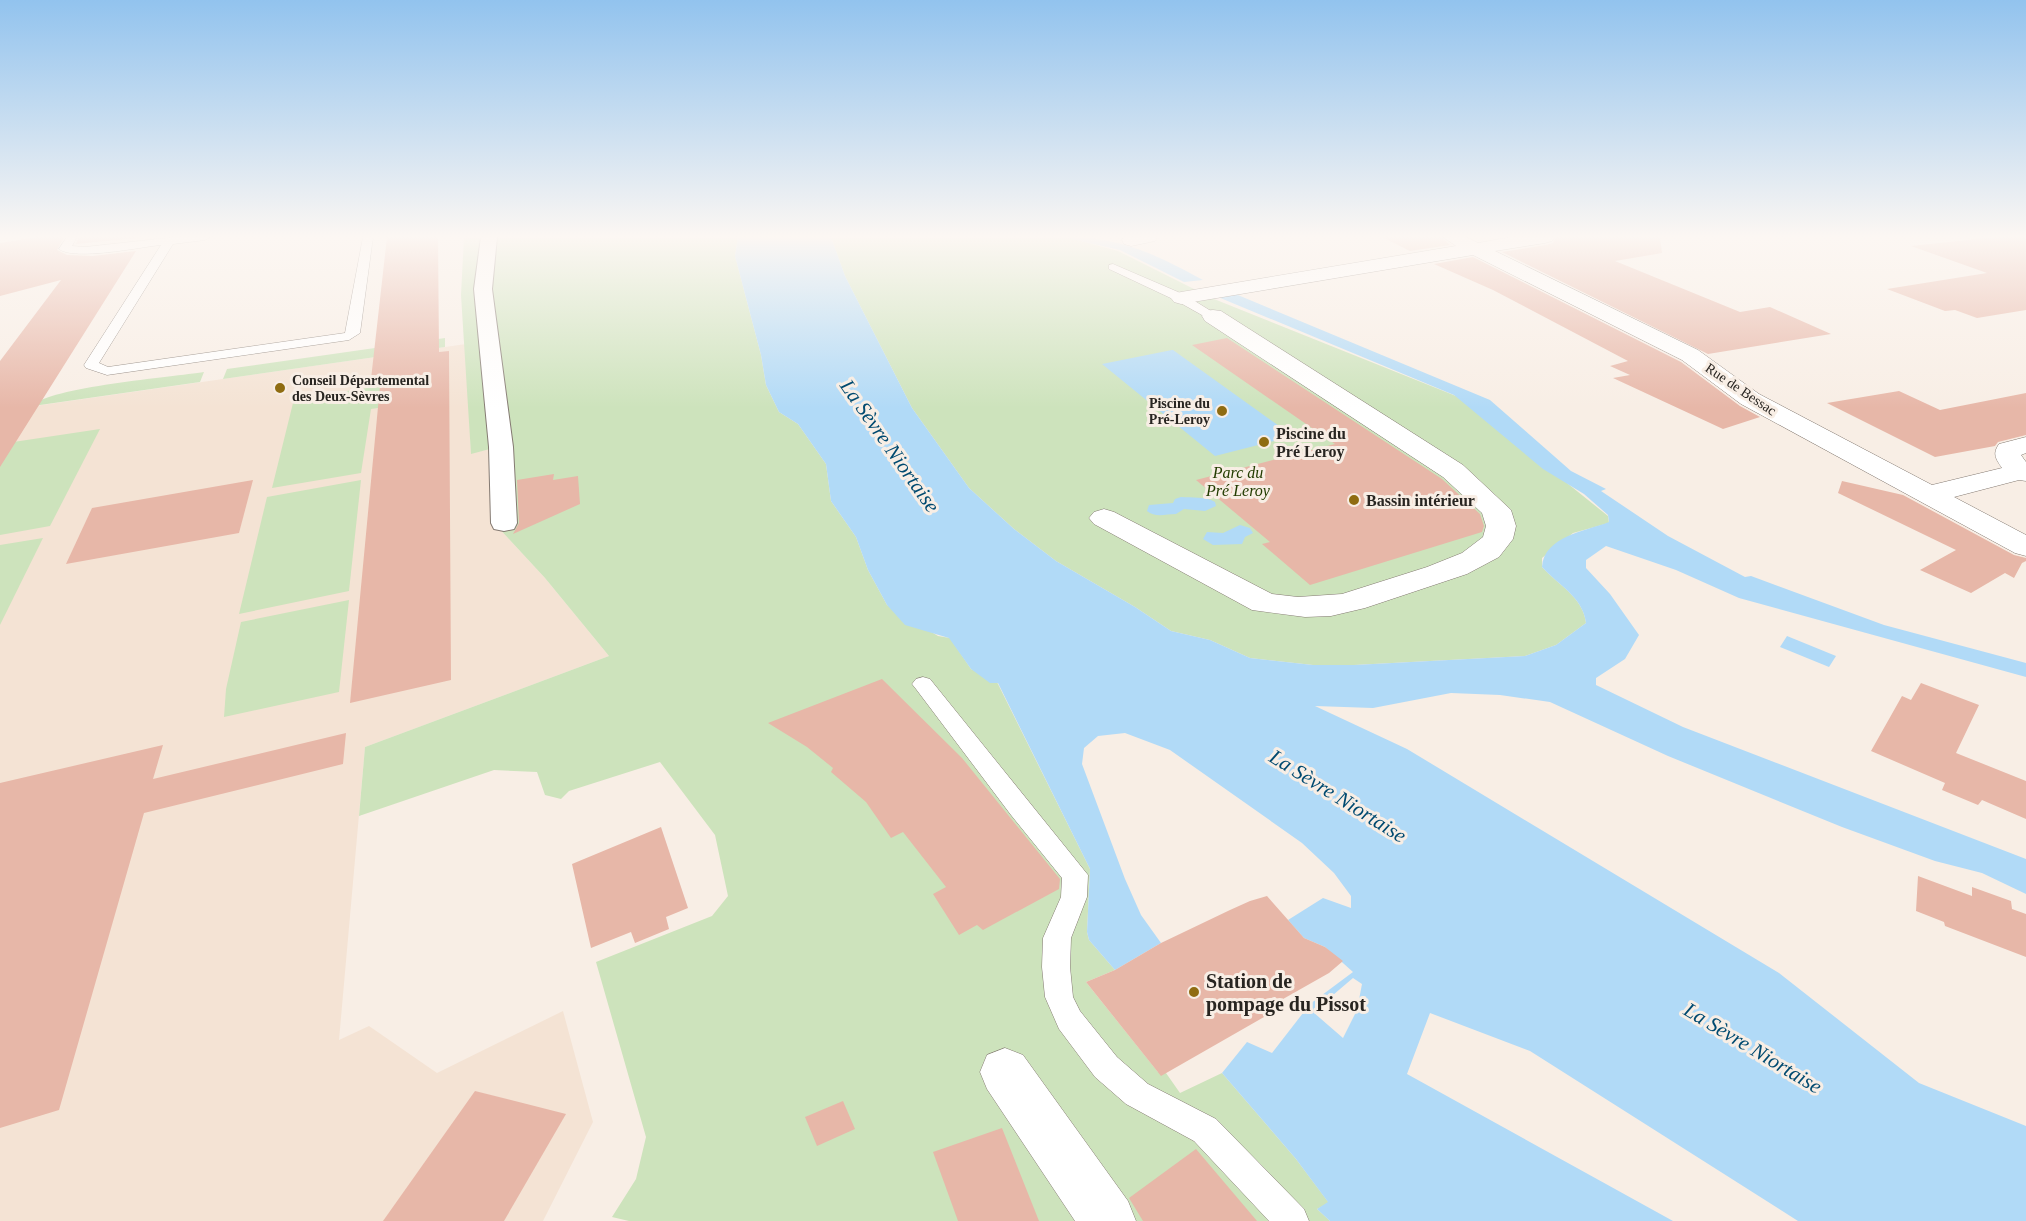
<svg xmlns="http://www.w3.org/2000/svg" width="2026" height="1221" viewBox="0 0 2026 1221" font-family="'Times New Roman',serif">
<rect width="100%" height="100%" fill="#f8eee5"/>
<path fill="#f4e3d4" d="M466 344 471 453 491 449 496 525 545 578 609 656 365 747 339 1040 369 1026 437 1073 563 1011 593 1122 543 1221H0V411Z"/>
<g fill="#cde3bc">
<path d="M464 237H738L735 256 761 355 766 385 779 412 798 424 826 464 831 501 856 537 868 570 887 605 938 636 950 638 971 669 997 682 1090 869 1087 932 1089 940 1115 970 1086 982 1158 1072 1166 1073 1180 1093 1222 1073 1296 1159 1329 1203 1317 1209 1330 1221H629L612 1217 636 1179 646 1137 596 962 712 916 728 896 715 835 660 762 569 791 561 799 545 795 537 772 494 770 359 816 365 747 609 656 545 578 496 525 490 449 471 454 461 295Z"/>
<path d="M831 237H1066L1118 251 1214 299 1461 398 1608 516 1609 523 1573 533 1542 558V567C1558 585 1583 597 1586 623L1556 645 1525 656 1354 665H1313L1250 658 1210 640 1171 631 1135 607 1056 561 1014 529 969 488 912 408 845 276Z"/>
<path d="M445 338V347L223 379 227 369Z"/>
<path d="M204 372 200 382 33 406C47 387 174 377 204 372Z"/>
<path d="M440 377 439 399 371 409 361 473 272 488 294 399Z"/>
<path d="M100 429 50 526 0 535V444Z"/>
<path d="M361 480 349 591 239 614 267 497Z"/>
<path d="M43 538 0 625V545Z"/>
<path d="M349 600 339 692 224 717 226 689 241 622Z"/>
</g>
<g fill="#b1daf7" fill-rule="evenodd">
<path d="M738 237H831L845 276 912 408 969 488 1014 529 1056 561 1135 607 1171 631 1210 640 1250 658 1313 665H1354L1525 656 1556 645 1586 623C1583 597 1558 585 1542 567 1544 536 1586 531 1609 522L1608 515 1584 494 1543 469 1454 395 1218 297 1233 293 1490 400 1571 471 1606 489 1601 491 1668 536 1745 577 1751 576 1884 625 2026 663V677L1739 598 1676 570 1606 546 1586 560V568L1610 594 1639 635 1625 659 1596 678V685L1683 727 2026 859V894L1982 873 1935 861 1842 827 1668 756 1550 702 1500 695 1451 693 1373 708 1315 706 1407 749 1779 973 1919 1083 2026 1126V1221H1798L1530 1051 1430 1013 1407 1074 1673 1221H1330L1317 1209 1328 1202 1296 1159 1222 1073 1247 1042 1272 1053 1310 1004 1353 972 1325 947 1304 938 1288 920 1323 898 1351 908V896L1334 873 1302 843 1170 750 1125 733 1098 736 1084 748 1082 764 1125 879 1141 915 1161 943 1115 970 1089 940 1087 932 1090 869 998 683H990L971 669 949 638 905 625 887 605 868 570 856 537 831 501 826 464 798 424 779 412 766 385 761 355 735 256ZM1353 978 1362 984 1357 1010 1343 1038 1313 1012Z"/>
<path d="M1063 237C1121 237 1153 253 1203 280L1184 282 1120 250Z"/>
<path d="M1172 350H1173L1293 436 1215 456 1102 364Z"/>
<path d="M1181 497C1192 498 1205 496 1215 502L1216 506 1205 511 1184 509 1176 514C1166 514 1155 518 1147 511L1149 505 1173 503 1175 499Z"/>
<path d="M1240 525 1250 528 1253 533 1245 537 1242 544 1213 545 1203 539 1207 532 1223 533Z"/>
<path d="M1787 636 1836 656 1829 667 1780 647Z"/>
</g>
<g fill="#e7b7a8">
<path d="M38 237H64L57 250 67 255 93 256 136 251 0 467V361L61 280 0 296V243Z"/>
<path d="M79 237H145L76 244Z"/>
<path d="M387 237H438L439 352 449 351 451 680 350 703 380 386 370 388Z"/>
<path d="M1382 237H1441L1450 245 1410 251Z"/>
<path d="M1556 237H1660L1662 253 1615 261 1740 312 1770 307 1831 334 1708 354 1502 252 1546 245 1553 243Z"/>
<path d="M1996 237H2026V310L1977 318 1955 310 1945 311 1887 289 1987 273 1911 246Z"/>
<path d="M1473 257 1681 362 1740 406 1760 417 1723 429 1613 378 1630 375 1610 366 1628 361 1493 290 1434 264Z"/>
<path d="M1227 338 1442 479 1480 514 1484 526 1482 532 1310 585 1262 544 1270 542 1196 480 1335 444 1192 345Z"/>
<path d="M1899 391 1940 410 2026 393V435L1998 442 1995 446 1935 457 1827 403Z"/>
<path d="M554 474 553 480 578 476 580 504 513 534 519 523 517 480Z"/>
<path d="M253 480 239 533 66 564 92 508Z"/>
<path d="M1842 481 1903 495 2014 555 2026 558V561L2022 563 2014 578 2005 573 1971 593 1920 570 1956 550 1838 493Z"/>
<path d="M882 679 962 758 1060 879 1059 889 983 930 977 925 959 935 933 894 946 887 903 832 891 838 866 802 831 772 833 768 807 747 768 723Z"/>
<path d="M1921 683 1979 705 1956 753 2026 781V819L1982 800 1978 805 1942 790 1945 783 1871 751 1902 696 1911 700Z"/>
<path d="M346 733 343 764 144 813 59 1110 0 1128V783L163 745 153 779Z"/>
<path d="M661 827 688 908 666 917 669 929 635 943 631 932 591 948 572 864Z"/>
<path d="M1918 876 1972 896V887L2011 901 2012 909 2026 914V957L1945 926 1944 922 1916 911Z"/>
<path d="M1267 896 1304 938 1325 947 1343 961 1329 973 1276 1003 1278 1009 1161 1076 1086 982 1115 970 1161 943 1230 910 1250 901Z"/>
<path d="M475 1091 566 1114 504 1221H383Z"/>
<path d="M843 1101 855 1129 817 1146 805 1117Z"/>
<path d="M1002 1128 1039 1221H958L933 1152Z"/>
<path d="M1196 1149 1257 1221H1143L1129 1198Z"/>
</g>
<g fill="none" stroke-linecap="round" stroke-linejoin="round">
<defs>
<g id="service">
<path d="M67 237H77L72 246 85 247 176 237H210L205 240 173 244 99 363 108 367 345 333 363 237H373L360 333 349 340 107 375 86 368 84 365 161 245C140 247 74 261 59 249Z"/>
<path d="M1113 264 1185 295 1219 316 1213 320 1209 319 1177 301 1109 269V265Z"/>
<path d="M923 677 930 679 1088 875 1087 897 1071 938 1070 967 1073 997 1080 1011 1117 1057 1148 1084 1216 1119 1304 1209 1309 1221H1269L1194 1141 1126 1104 1095 1077 1059 1029 1045 997 1042 967 1043 938 1061 897 1062 878 1011 815 916 689 912 684 916 679Z"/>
</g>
<path id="pedestrian" d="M481 237H497L492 289 513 447 517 523 514 529 504 531 494 529 491 523 489 447 474 289Z"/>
<g id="minor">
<path d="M1124 237H1157L1155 241 1131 246 1124 244 1122 240Z"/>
<path d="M1443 237H1466L1478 243 1512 237H1554L1552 241 1545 243 1495 251 1698 350 1759 394 1932 485 2002 468C1996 459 1992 454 1999 444L2026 437V453L2021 455 2026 462V481L2019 480 1954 497 2026 535V556L2015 553 1741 404 1682 360 1473 255 1181 304 1174 302 1171 298 1174 294 1181 292 1456 246Z"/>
<path d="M1213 310 1221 311 1463 465 1511 510 1516 526 1513 539 1499 557 1467 574 1365 608 1331 616 1305 617 1252 610 1094 524 1089 518 1094 512 1104 509 1114 512 1272 594 1298 597 1342 594 1427 567 1462 553 1483 537 1486 526 1482 513 1443 477 1205 321 1202 316 1205 311Z"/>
<path d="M1005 1048 1023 1055 1128 1201 1136 1221H1075L987 1089 980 1072 987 1055Z"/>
</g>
</defs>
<use href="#service" stroke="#847a72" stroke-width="1"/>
<use href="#pedestrian" stroke="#847a72" stroke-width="2"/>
<use href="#minor" stroke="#847a72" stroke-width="1"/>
<use href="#service" fill="#fff" fill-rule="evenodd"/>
<use href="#pedestrian" fill="#fff" fill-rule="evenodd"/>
<use href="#minor" fill="#fff" fill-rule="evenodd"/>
</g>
<linearGradient id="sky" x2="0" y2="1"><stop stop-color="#92c3ee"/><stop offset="0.58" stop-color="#fcf7f3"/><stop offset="1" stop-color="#fcf7f3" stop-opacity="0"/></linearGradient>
<rect width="2026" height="408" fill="url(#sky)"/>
<g fill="#8f6c11" stroke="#f8eee5" stroke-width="2">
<circle cx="280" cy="388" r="6"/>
<circle cx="1222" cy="411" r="6"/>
<circle cx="1264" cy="442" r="6"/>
<circle cx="1354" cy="500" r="6"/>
<circle cx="1194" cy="992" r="6"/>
</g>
<g text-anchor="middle" stroke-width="6" stroke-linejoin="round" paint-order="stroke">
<g font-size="14" font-weight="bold" fill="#282521" stroke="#f8eee5" text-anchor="start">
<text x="292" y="385">Conseil Départemental<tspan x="292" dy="16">des Deux-Sèvres</tspan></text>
<text x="1210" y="408" text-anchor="end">Piscine du<tspan x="1210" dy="16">Pré-Leroy</tspan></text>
</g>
<g font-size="14" fill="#282521" stroke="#f8eee5">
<text transform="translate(1741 389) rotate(34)" y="5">Rue de Bessac</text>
</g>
<g font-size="16" font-weight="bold" fill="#282521" stroke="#f8eee5" text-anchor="start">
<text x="1276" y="439">Piscine du<tspan x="1276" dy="18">Pré Leroy</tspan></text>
<text x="1366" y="506">Bassin intérieur</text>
</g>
<g font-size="16" font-style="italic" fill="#223c00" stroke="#f8eee5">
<text x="1238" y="478">Parc du<tspan x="1238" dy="18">Pré Leroy</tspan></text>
</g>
<g font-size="20" font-weight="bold" fill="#282521" stroke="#f8eee5" text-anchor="start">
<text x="1206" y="988">Station de<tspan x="1206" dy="23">pompage du Pissot</tspan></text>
</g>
<g font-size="21" font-style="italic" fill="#004a70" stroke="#f8eee5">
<text transform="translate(890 446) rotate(55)" y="7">La Sèvre Niortaise</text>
<text transform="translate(1338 796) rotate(32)" y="7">La Sèvre Niortaise</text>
<text transform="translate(1753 1048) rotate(31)" y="7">La Sèvre Niortaise</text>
</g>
</g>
</svg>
